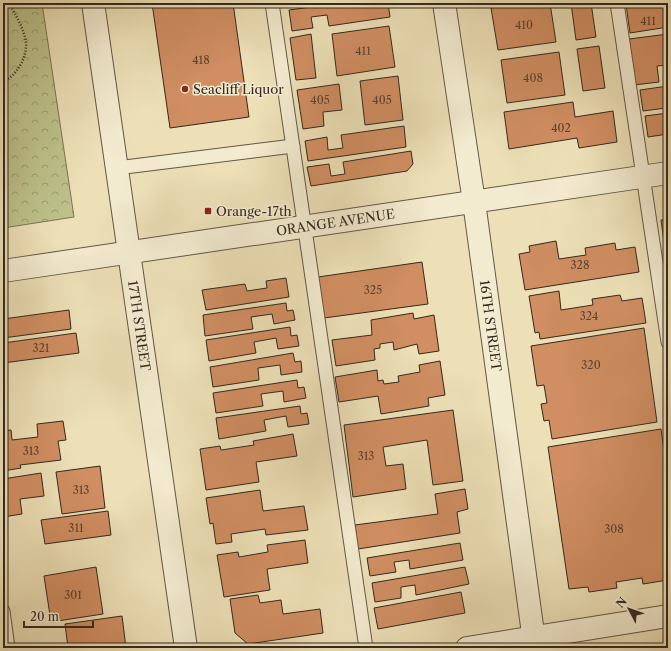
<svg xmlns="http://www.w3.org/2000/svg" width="671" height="651" viewBox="0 0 671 651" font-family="'Libre Caslon Text',serif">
<defs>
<pattern id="park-crowns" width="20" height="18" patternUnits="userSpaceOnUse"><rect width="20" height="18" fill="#bdc18b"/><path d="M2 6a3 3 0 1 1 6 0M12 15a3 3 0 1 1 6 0" fill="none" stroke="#9a9d71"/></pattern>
</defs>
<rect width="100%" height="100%" fill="#ede0b7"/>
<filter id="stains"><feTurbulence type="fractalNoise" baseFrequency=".005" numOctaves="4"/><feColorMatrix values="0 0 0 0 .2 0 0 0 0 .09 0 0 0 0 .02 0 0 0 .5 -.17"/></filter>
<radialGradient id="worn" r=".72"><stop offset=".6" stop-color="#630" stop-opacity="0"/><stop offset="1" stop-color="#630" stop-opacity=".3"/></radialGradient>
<path fill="url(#park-crowns)" stroke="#787555" d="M3 3H42L74 217 3 228Z"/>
<g fill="#d08e62" stroke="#33291f">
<path d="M152 3H233L249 117 170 128Z"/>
<path d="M341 3H388L390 17 329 26 327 15 311 17 313 28 292 31 289 10Z"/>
<path d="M537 3H550L556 42 498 50 491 8Z"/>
<path d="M571 3H591L596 37 576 40Z"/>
<path d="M632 3H668V27L630 33 626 4Z"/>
<path d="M389 26 395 67 337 76 332 34Z"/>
<path d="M311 34 316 78 296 80 290 38Z"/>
<path d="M668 34V65L657 66 659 82 634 85 629 39Z"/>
<path d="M599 46 605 88 583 91 577 49Z"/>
<path d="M559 52 565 95 507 103 501 60Z"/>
<path d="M398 76 403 120 365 125 360 81Z"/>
<path d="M339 84 342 110 323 112 324 126 303 129 297 90Z"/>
<path d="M668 86V94L664 95 666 108 643 111 640 90Z"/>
<path d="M573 102 575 117 613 111 617 142 579 148 577 138 509 149 504 112Z"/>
<path d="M668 113V134L648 137 645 116Z"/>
<path d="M404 126 406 147 308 161 305 141 327 137 328 150 343 148 341 135Z"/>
<path d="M411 151 413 164 407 171 311 186 307 167 329 164 331 176 345 174 343 162Z"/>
<path d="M668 219V241L664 242 661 220Z"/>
<path d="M556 241 559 259 586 255 585 248 615 243 616 250 635 247 639 272 525 290 519 254 530 252 529 246Z"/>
<path d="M422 262 428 304 324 318 318 277Z"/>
<path d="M286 278 289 297 206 310 202 290 245 284 247 291 267 288 266 281Z"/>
<path d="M559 291 561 310 593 305 592 299 620 295 622 301 642 298 646 323 540 339 539 332 535 333 529 296Z"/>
<path d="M286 303 287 311 293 310 295 320 274 324 272 314 251 317 253 329 205 336 203 315Z"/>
<path d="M69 310 71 329 3 338V319Z"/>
<path d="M413 313 414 319 434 315 439 351 419 354 417 344 394 350 393 342 380 344V348L374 349 375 360 336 366 332 340 372 335 371 320Z"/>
<path d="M290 327 291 336 297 335 299 346 278 349 276 338 254 342 256 353 209 361 206 340Z"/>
<path d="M644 328 657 422 552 439 549 420 544 421 541 404 547 403 544 385 537 386 531 346Z"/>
<path d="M76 333 79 353 3 363V343Z"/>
<path d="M293 353 295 362 301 361 302 372 281 375 280 365 258 368 259 380 213 387 210 367Z"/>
<path d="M440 361 445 395 428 398 429 406 381 414 378 396 339 402 335 377 377 370 378 381 383 380 384 384 399 382 398 376 420 372 419 365Z"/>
<path d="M297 380 298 388 304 387 306 398 284 402 283 391 261 394 263 406 216 413 213 393Z"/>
<path d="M300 406 301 414 307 413 309 424 288 427 286 416 264 420 266 431 219 439 216 418Z"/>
<path d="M453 410 463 481 433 485 427 440 383 447 386 466 403 464 406 489 353 497 344 425Z"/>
<path d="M63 421 66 440 58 441 61 460 20 465 21 468 3 471V431L11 430 12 440 38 437 37 424Z"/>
<path d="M661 429 668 479V580L643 584 642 578 616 582 617 588 589 592 588 587 569 589 548 447Z"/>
<path d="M293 434 297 456 256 462 259 482 206 490 200 449 220 446 221 450 254 445 253 441Z"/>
<path d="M100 466 105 508 62 514 56 472Z"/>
<path d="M41 473 44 496 20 499 22 514 3 517V479Z"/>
<path d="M465 489 468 509 457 512 460 533 358 549 355 525 438 514 435 494Z"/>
<path d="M260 490 263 511 304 506 308 530 266 535 265 529 231 534 232 542 216 544 213 523 210 524 206 498Z"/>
<path d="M108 511 111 535 45 544 41 520Z"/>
<path d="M305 540 308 563 267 569 270 590 224 597 217 555 238 552 239 557 268 552 267 545Z"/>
<path d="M460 543 463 560 410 569 409 560 394 562 396 572 370 576 367 558Z"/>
<path d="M96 567 103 614 51 622 44 576Z"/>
<path d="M465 567 469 584 416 595 415 585 401 587V598L375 602 372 583Z"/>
<path d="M461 592 465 613 378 629 374 608Z"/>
<path d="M258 595 260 603 281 600 283 614 320 609 323 633 248 644 235 633 230 599Z"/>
<path d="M122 616 126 648H68L65 624Z"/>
</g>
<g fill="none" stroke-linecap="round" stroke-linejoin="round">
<defs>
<g id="service">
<path d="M272 3 366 648"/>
<path d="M617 3 668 342"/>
<path d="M117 168 293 146"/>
<path d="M3 611 8 648"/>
</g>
<g id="minor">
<path id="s1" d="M444 3 474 202 535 648"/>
<path d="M467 648 668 616"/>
</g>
<g id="tertiary">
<path id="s2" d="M93 3 186 648"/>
<path id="s3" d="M3 271 668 173"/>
</g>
</defs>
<use href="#service" stroke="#625745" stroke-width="15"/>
<use href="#minor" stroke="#625745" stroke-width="24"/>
<use href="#tertiary" stroke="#625745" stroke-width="24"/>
<path stroke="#33291f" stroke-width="2.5" stroke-dasharray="1 2" stroke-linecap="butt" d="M3 82C19 74 31 52 24 34 21 23 14 13 9 3"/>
<use href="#service" stroke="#f3ebd0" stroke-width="13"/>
<use href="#minor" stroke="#f3ebd0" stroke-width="22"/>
<use href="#tertiary" stroke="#f3ebd0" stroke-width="22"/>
</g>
<g fill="#8f2418" stroke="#f3ebd0" stroke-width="1.5">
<circle cx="185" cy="89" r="4"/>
<rect x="204" y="207" width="8" height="8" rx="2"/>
</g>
<g text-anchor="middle" stroke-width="3" stroke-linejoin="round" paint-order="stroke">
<g font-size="11" fill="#5a4230">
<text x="648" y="25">411</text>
<text x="524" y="29">410</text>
<text x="363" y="55">411</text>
<text x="201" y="64">418</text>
<text x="533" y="82">408</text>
<text x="320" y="104">405</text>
<text x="382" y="104">405</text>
<text x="561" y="132">402</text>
<text x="580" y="269">328</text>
<text x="373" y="294">325</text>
<text x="589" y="320">324</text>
<text x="41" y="352">321</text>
<text x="591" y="369">320</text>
<text x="31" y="455">313</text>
<text x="366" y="460">313</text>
<text x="81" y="494">313</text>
<text x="76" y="532">311</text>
<text x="614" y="533">308</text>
<text x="73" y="599">301</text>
</g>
<g font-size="13" fill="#33291f" stroke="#f3ebd0" text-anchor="start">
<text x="193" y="94">Seacliff Liquor</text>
<text x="216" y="216">Orange-17th</text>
</g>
<g font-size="13" fill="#33291f" stroke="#f3ebd0">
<text dy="5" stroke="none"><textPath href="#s3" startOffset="336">ORANGE AVENUE</textPath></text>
<text dy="5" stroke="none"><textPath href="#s2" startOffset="326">17TH STREET</textPath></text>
<text dy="5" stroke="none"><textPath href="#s1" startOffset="326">16TH STREET</textPath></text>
</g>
</g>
<rect width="671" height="651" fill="none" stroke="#ede0b7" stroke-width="16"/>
<rect x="4" y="4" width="663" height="643" fill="none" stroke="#33291f" stroke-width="2"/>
<rect x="8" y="8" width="655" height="635" fill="none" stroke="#33291f"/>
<g transform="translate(629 609) rotate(311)" stroke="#f3ebd0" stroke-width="3" paint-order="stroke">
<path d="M0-3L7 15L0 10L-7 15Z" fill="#33291f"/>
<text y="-6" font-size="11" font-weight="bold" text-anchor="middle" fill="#33291f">N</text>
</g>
<path d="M24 621v6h69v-6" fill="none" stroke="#33291f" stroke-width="2"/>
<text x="30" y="621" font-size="12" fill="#33291f" stroke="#f3ebd0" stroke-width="3" paint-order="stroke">20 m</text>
<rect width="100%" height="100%" filter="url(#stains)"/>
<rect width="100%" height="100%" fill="url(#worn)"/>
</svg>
